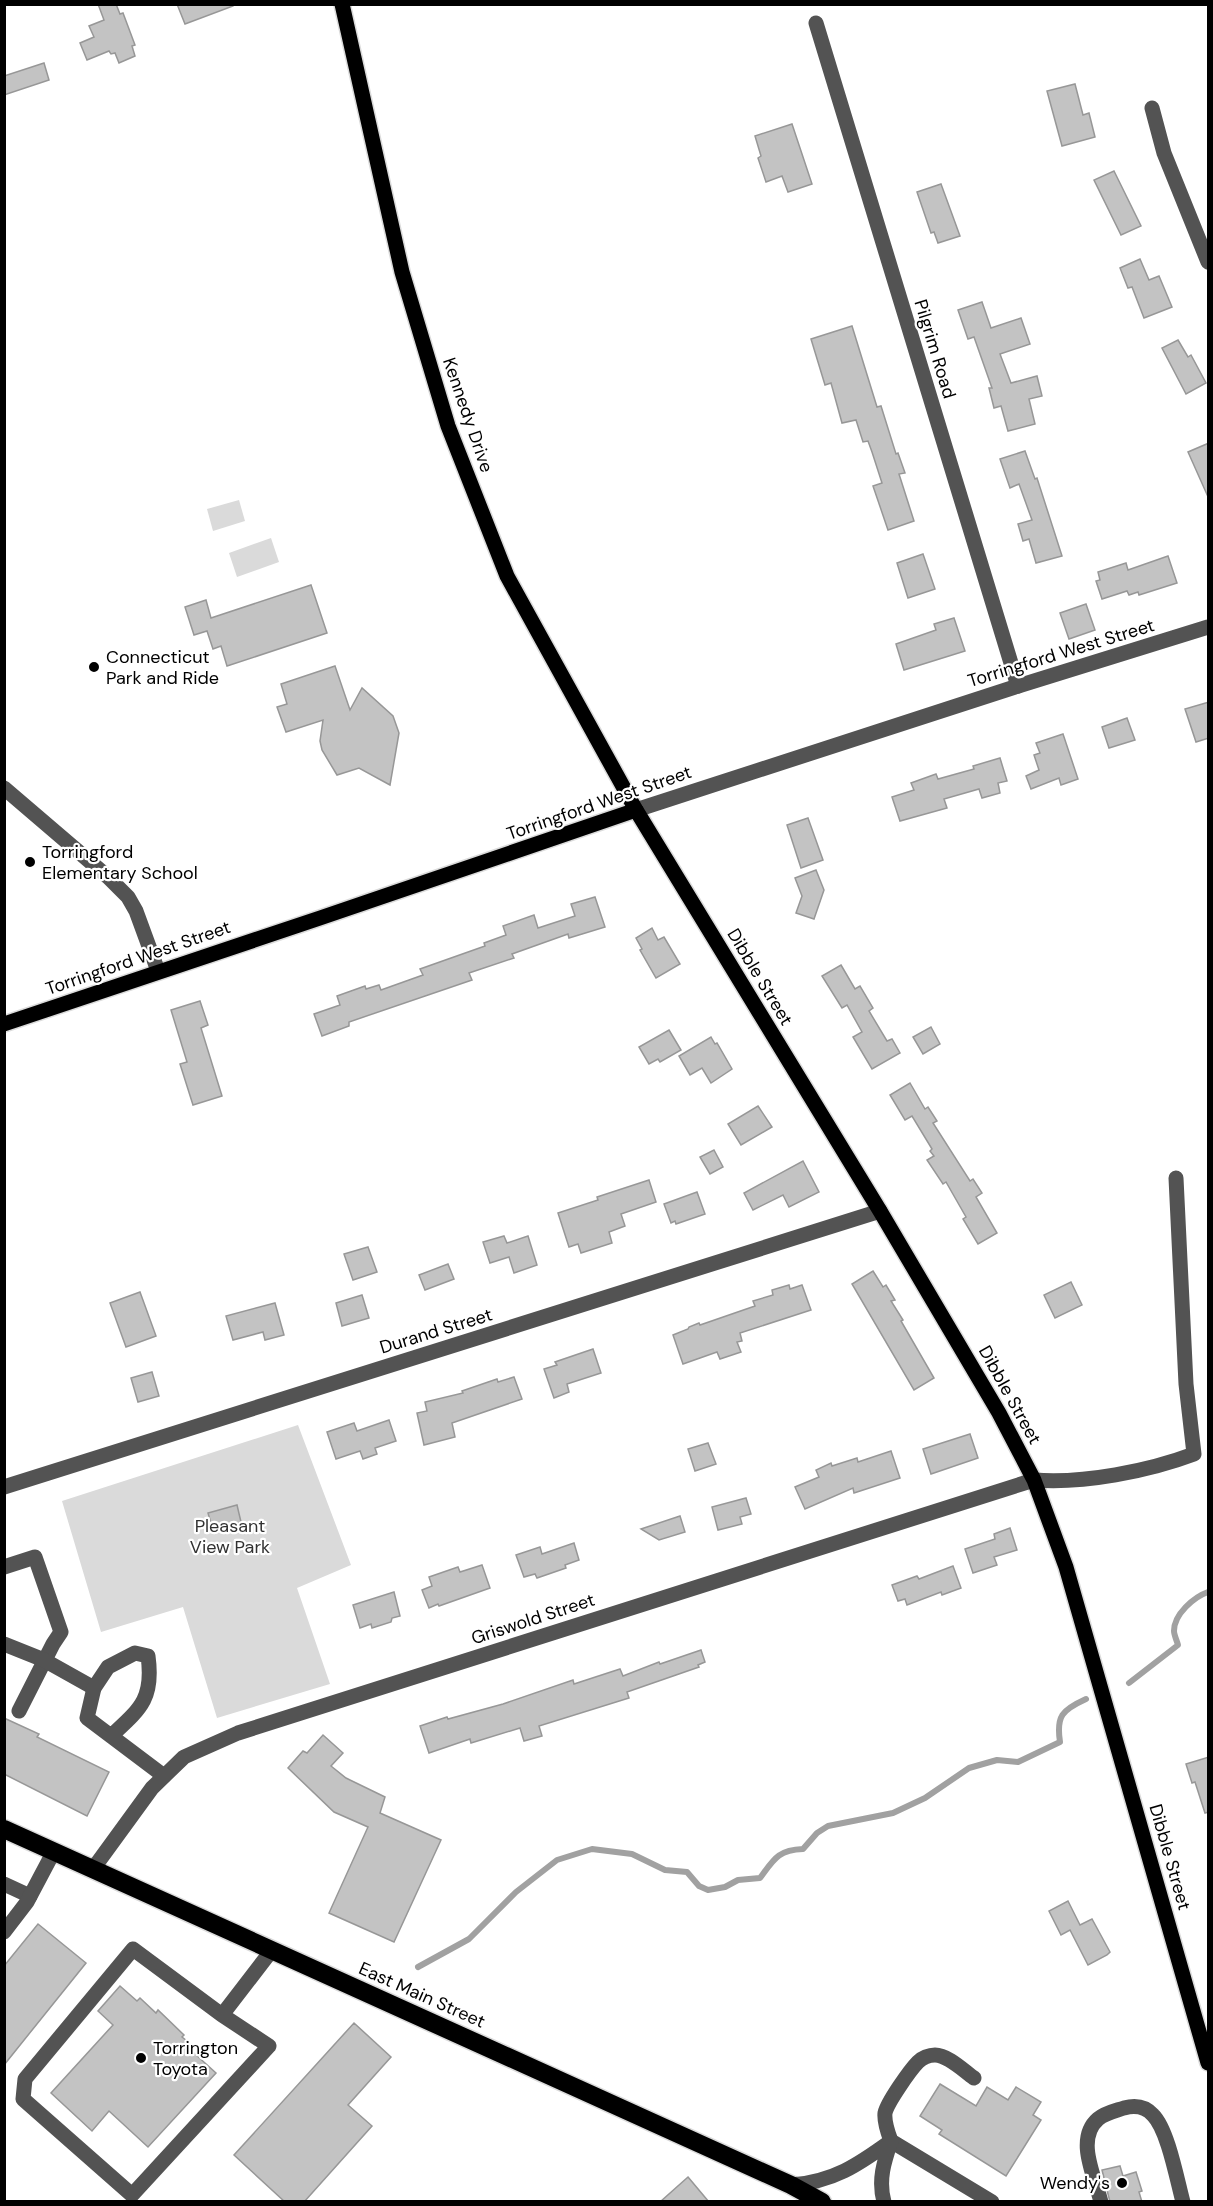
<svg xmlns="http://www.w3.org/2000/svg" width="1213" height="2206" viewBox="0 0 1213 2206" font-family="'DM Sans',sans-serif">
<rect width="100%" height="100%" fill="#fff"/>
<g fill="#dadada">
<path d="M239 500 245 521 213 531 207 509Z"/>
<path d="M271 538 279 562 237 577 229 553Z"/>
<path d="M298 1425 351 1565 297 1588 330 1684 217 1718 183 1607 101 1632 62 1501Z"/>
</g>
<g fill="none" stroke-linecap="round" stroke-linejoin="round">
<g stroke="#a1a1a1" stroke-width="6">
<path d="M1129 1683 1178 1645C1177 1641 1174 1635 1174 1631 1174 1614 1194 1597 1208 1592"/>
<path d="M418 1967 469 1939 516 1892 557 1860 592 1849 632 1854 665 1870 687 1872 699 1886 708 1890 725 1887 738 1880 760 1878C774 1859 778 1850 803 1849L817 1833 828 1826 893 1813 925 1798 969 1768 997 1760 1018 1762 1060 1742C1056 1716 1062 1710 1086 1699"/>
</g>
</g>
<g fill="#c3c3c3" stroke="#979797" stroke-width="1.5">
<path d="M98 4H116L120 14 123 13 135 45 132 46 135 56 119 63 115 53 111 54 109 51 87 60 80 43 94 37 89 26 104 20Z"/>
<path d="M177 4H233V6L185 24Z"/>
<path d="M44 63 49 80 4 95V76Z"/>
<path d="M1075 84 1083 115 1089 113 1095 137 1062 146 1047 91Z"/>
<path d="M792 124 812 184 788 192 782 176 766 182 758 158 761 156 755 136Z"/>
<path d="M1114 171 1141 226 1121 235 1094 180Z"/>
<path d="M941 184 960 236 938 243 934 232 931 233 917 192Z"/>
<path d="M1140 259 1149 280 1159 276 1172 307 1144 318 1132 287 1128 288 1120 268Z"/>
<path d="M982 302 991 328 1021 318 1030 344 1000 354 1011 383 1037 376 1042 396 1029 399 1035 424 1008 431 1001 406 994 408 989 388H992L974 337 968 339 958 310Z"/>
<path d="M852 326 877 407 881 406 896 454 898 453 905 473 899 474 914 521 888 530 873 486 882 483 872 452 868 441 863 442 856 420 842 423 831 383 825 385 811 339Z"/>
<path d="M1178 340 1188 357 1191 355 1206 383 1186 394 1162 348Z"/>
<path d="M1209 443V499L1188 452Z"/>
<path d="M1025 451 1035 479 1037 478 1062 556 1036 563 1029 539 1023 541 1018 524 1032 520 1019 484 1010 488 1000 459Z"/>
<path d="M923 554 935 589 908 598 897 563Z"/>
<path d="M1168 556 1177 583 1139 595 1138 592 1129 595 1127 591 1102 599 1096 581 1100 580 1098 572 1126 563 1128 570Z"/>
<path d="M311 585 327 633 227 666 221 646 213 649 207 631 194 635 185 607 206 600 211 618Z"/>
<path d="M1086 604 1095 630 1069 639 1060 613Z"/>
<path d="M954 618 965 651 904 670 896 644 936 630 934 624Z"/>
<path d="M335 666 350 710 362 688 393 716 399 733 390 785 359 768 337 775 322 750 320 741 323 720 286 732 277 707 287 704 281 684Z"/>
<path d="M1209 702V738L1196 742 1185 709Z"/>
<path d="M1127 718 1135 740 1109 748 1102 727Z"/>
<path d="M1063 734 1078 779 1061 785 1059 778 1031 789 1026 776 1039 770 1034 755 1040 753 1036 743Z"/>
<path d="M1000 758 1007 781 998 783 1000 793 982 798 979 789 944 799 947 808 900 821 892 797 914 790 911 783 936 774 938 779 974 769 973 766Z"/>
<path d="M808 818 823 860 801 868 787 825Z"/>
<path d="M816 870 824 890 814 919 796 913 802 896 795 878Z"/>
<path d="M595 897 605 927 569 938 568 934 512 954 514 958 469 973 472 980 349 1022V1026L322 1036 314 1014 340 1005 337 996 365 986 366 989 379 985 381 990 423 975 420 969 485 946 484 943 506 935 503 926 534 915 538 928 575 916 571 904Z"/>
<path d="M652 928 658 940 664 937 680 964 656 978 640 950 642 949 636 938Z"/>
<path d="M841 965 855 989 860 986 873 1008 869 1011 887 1041 892 1039 900 1053 872 1069 853 1037 862 1032 847 1005 842 1008 822 976Z"/>
<path d="M200 1001 208 1025 201 1028 222 1096 193 1105 180 1064 187 1062 171 1010Z"/>
<path d="M931 1027 940 1044 923 1054 913 1037Z"/>
<path d="M669 1030 681 1050 660 1062 658 1059 649 1064 639 1047Z"/>
<path d="M711 1037 715 1044 717 1043 732 1069 711 1083 702 1068 690 1075 679 1056Z"/>
<path d="M910 1083 925 1109 928 1107 937 1121 933 1123 970 1181 973 1179 982 1193 976 1197 997 1233 978 1244 963 1219 966 1217 946 1182 943 1184 927 1160 934 1156 930 1151 932 1149 912 1116 905 1120 890 1095Z"/>
<path d="M758 1106 772 1127 741 1145 728 1124Z"/>
<path d="M714 1150 723 1167 710 1174 700 1157Z"/>
<path d="M803 1161 819 1192 789 1207 783 1195 753 1210 744 1193Z"/>
<path d="M649 1180 656 1202 621 1214 625 1226 609 1232 612 1243 581 1253 578 1244 569 1247 558 1213 598 1200 597 1197Z"/>
<path d="M697 1192 705 1214 676 1224 675 1221 671 1223 664 1204Z"/>
<path d="M504 1236 507 1243 528 1236 537 1265 514 1273 509 1257 490 1263 483 1242Z"/>
<path d="M368 1247 377 1272 353 1280 344 1254Z"/>
<path d="M448 1264 454 1279 425 1290 419 1275Z"/>
<path d="M873 1271 883 1287 886 1285 895 1300 891 1301 903 1320 901 1321 934 1378 914 1390 852 1284Z"/>
<path d="M1071 1282 1082 1305 1055 1318 1044 1295Z"/>
<path d="M789 1285 790 1289 802 1285 811 1310 740 1333 742 1341 737 1342 741 1352 720 1359 717 1352 683 1364 673 1335 688 1329 689 1327 699 1323 700 1325 755 1306 753 1301 773 1295 772 1290Z"/>
<path d="M140 1292 156 1336 126 1347 110 1303Z"/>
<path d="M362 1295 369 1318 342 1326 336 1303Z"/>
<path d="M275 1303 284 1335 265 1340 263 1332 233 1340 226 1316Z"/>
<path d="M593 1349 601 1373 567 1384 569 1392 554 1398 544 1369 557 1365 555 1362Z"/>
<path d="M152 1372 159 1396 138 1402 131 1378Z"/>
<path d="M514 1377 522 1399 452 1423 455 1437 424 1445 417 1413 427 1411 425 1402 463 1393 462 1391 497 1379 498 1382Z"/>
<path d="M389 1420 396 1441 375 1448 377 1454 363 1459 360 1451 336 1459 327 1432 354 1423 357 1431Z"/>
<path d="M970 1434 978 1458 931 1474 923 1449Z"/>
<path d="M708 1443 716 1464 695 1471 688 1449Z"/>
<path d="M891 1451 900 1478 854 1493 853 1488 805 1509 795 1487 819 1477 816 1470 831 1463 832 1466 857 1458 858 1462Z"/>
<path d="M746 1498 751 1514 740 1517 742 1524 718 1530 712 1507Z"/>
<path d="M237 1505 241 1522 213 1530 208 1513Z"/>
<path d="M680 1516 685 1532 659 1540 641 1529Z"/>
<path d="M1010 1528 1017 1550 994 1557 997 1565 973 1573 965 1549 995 1539 994 1534Z"/>
<path d="M574 1543 579 1560 565 1565 566 1568 537 1578 535 1574 524 1577 516 1555 540 1547 542 1554Z"/>
<path d="M482 1565 490 1588 439 1606 438 1604 429 1608 422 1590 432 1586 429 1577 458 1567 460 1572Z"/>
<path d="M953 1566 961 1588 942 1595 941 1592 907 1605 905 1599 898 1601 892 1585 917 1576 919 1579Z"/>
<path d="M394 1592 400 1616 392 1618 391 1622 372 1628 371 1624 360 1628 353 1605Z"/>
<path d="M701 1650 705 1662 698 1665 699 1667 627 1692 629 1698 539 1726 542 1736 524 1741 520 1728 471 1743 470 1739 429 1753 420 1726 447 1717 448 1719 503 1704 573 1680 574 1684 620 1669 623 1676 659 1662 660 1664Z"/>
<path d="M4 1718 39 1734 37 1737 109 1772 87 1816 4 1774Z"/>
<path d="M323 1735 343 1753 331 1766 346 1778 385 1797 380 1813 441 1840 394 1942 329 1913 368 1827 334 1812 288 1768 303 1751 307 1753Z"/>
<path d="M1209 1757V1812L1205 1813 1195 1782 1192 1783 1186 1764Z"/>
<path d="M1068 1901 1080 1925 1092 1919 1110 1952 1107 1955 1088 1965 1070 1930 1061 1935 1049 1911Z"/>
<path d="M38 1924 86 1963 4 2065V1966Z"/>
<path d="M120 1986 137 2001 140 1998 156 2013 158 2010 184 2035 182 2037 187 2041 184 2044 216 2073 148 2147 109 2111 92 2131 51 2093 113 2025 98 2011Z"/>
<path d="M354 2023 391 2057 348 2105 372 2126 304 2202H285L234 2155Z"/>
<path d="M940 2084 976 2106 987 2087 1008 2100 1016 2087 1041 2102 1033 2115 1041 2120 1006 2176 939 2134 942 2130 920 2116Z"/>
<path d="M1120 2166 1123 2176 1136 2172 1142 2191 1139 2192 1142 2202H1110L1102 2170Z"/>
<path d="M688 2177 709 2202H660Z"/>
</g>
<g fill="none" stroke-linecap="round" stroke-linejoin="round">
<defs>
<g id="major">
<path d="M342 4 402 272 448 426 507 576 636 810 880 1211 999 1413 1034 1480 1066 1567 1208 2063"/>
<path d="M4 1024 320 918 636 810"/>
</g>
<path id="highway" d="M4 1829 791 2185 822 2202"/>
</defs>
<use href="#major" stroke="#dbdbdb" stroke-width="18"/>
<use href="#highway" stroke="#dbdbdb" stroke-width="21"/>
<g stroke="#535353" stroke-width="15">
<path d="M816 23 1018 686"/>
<path d="M1152 108 1164 153 1208 262"/>
<path d="M4 788 108 877 128 897 136 911 158 971"/>
<path d="M636 810 1018 686 1208 627"/>
<path d="M4 1487 880 1211"/>
<path d="M4 1567 35 1557 61 1632 53 1644 19 1711"/>
<path d="M4 1644 44 1660 94 1688"/>
<path d="M111 1736C140 1709 154 1699 148 1656L135 1653 108 1667 94 1688 87 1718 164 1776"/>
<path d="M93 1869 152 1788 184 1757 238 1733 1034 1480C1083 1484 1149 1471 1194 1454L1186 1384 1176 1178"/>
<path d="M4 1884 30 1896"/>
<path d="M4 1932 27 1902 54 1851"/>
<path d="M222 2015 269 2046 132 2195 23 2099 25 2079 133 1949 222 2015 272 1950"/>
<path d="M974 2078C964 2071 948 2055 935 2055 929 2055 922 2058 918 2062 910 2070 887 2103 885 2113 884 2122 888 2133 891 2141L992 2202"/>
<path d="M791 2185C833 2182 858 2165 891 2141 884 2162 878 2180 884 2202"/>
<path d="M1101 2202C1095 2177 1075 2139 1098 2119 1105 2113 1115 2111 1124 2108 1135 2105 1145 2106 1153 2115 1168 2130 1177 2180 1183 2202"/>
</g>
<use href="#major" stroke="#000" stroke-width="15"/>
<use href="#highway" stroke="#000" stroke-width="18"/>
</g>
<g fill="#000" stroke="#fff" stroke-width="2">
<circle cx="94" cy="667" r="6"/>
<circle cx="30" cy="862" r="6"/>
<circle cx="141" cy="2058" r="6"/>
<circle cx="1122" cy="2183" r="6"/>
</g>
<g text-anchor="middle" stroke-width="4.5" stroke-linejoin="round" paint-order="stroke">
<g font-size="18" fill="#000" stroke="#fff">
<text transform="translate(935 349) rotate(73)" y="6">Pilgrim Road</text>
<text transform="translate(468 415) rotate(71)" y="6">Kennedy Drive</text>
<text transform="translate(1061 653) rotate(-17)" y="6">Torringford West Street</text>
<text transform="translate(599 803) rotate(-19)" y="6">Torringford West Street</text>
<text transform="translate(138 958) rotate(-19)" y="6">Torringford West Street</text>
<text transform="translate(760 977) rotate(59)" y="6">Dibble Street</text>
<text transform="translate(436 1331) rotate(-17)" y="6">Durand Street</text>
<text transform="translate(1010 1395) rotate(61)" y="6">Dibble Street</text>
<text transform="translate(533 1619) rotate(-18)" y="6">Griswold Street</text>
<text transform="translate(1170 1857) rotate(74)" y="6">Dibble Street</text>
<text transform="translate(422 1995) rotate(24)" y="6">East Main Street</text>
</g>
<g font-size="18" fill="#000" stroke="#fff" text-anchor="start">
<text x="106" y="663">Connecticut<tspan x="106" dy="21">Park and Ride</tspan></text>
<text x="42" y="858">Torringford<tspan x="42" dy="21">Elementary School</tspan></text>
<text x="153" y="2054">Torrington<tspan x="153" dy="21">Toyota</tspan></text>
<text x="1110" y="2189" text-anchor="end">Wendy's</text>
</g>
<g font-size="18" fill="#313131" stroke="#fff">
<text x="230" y="1532">Pleasant<tspan x="230" dy="21">View Park</tspan></text>
</g>
</g>
<rect width="1213" height="2206" fill="none" stroke="#000000" stroke-width="12"/>
</svg>
